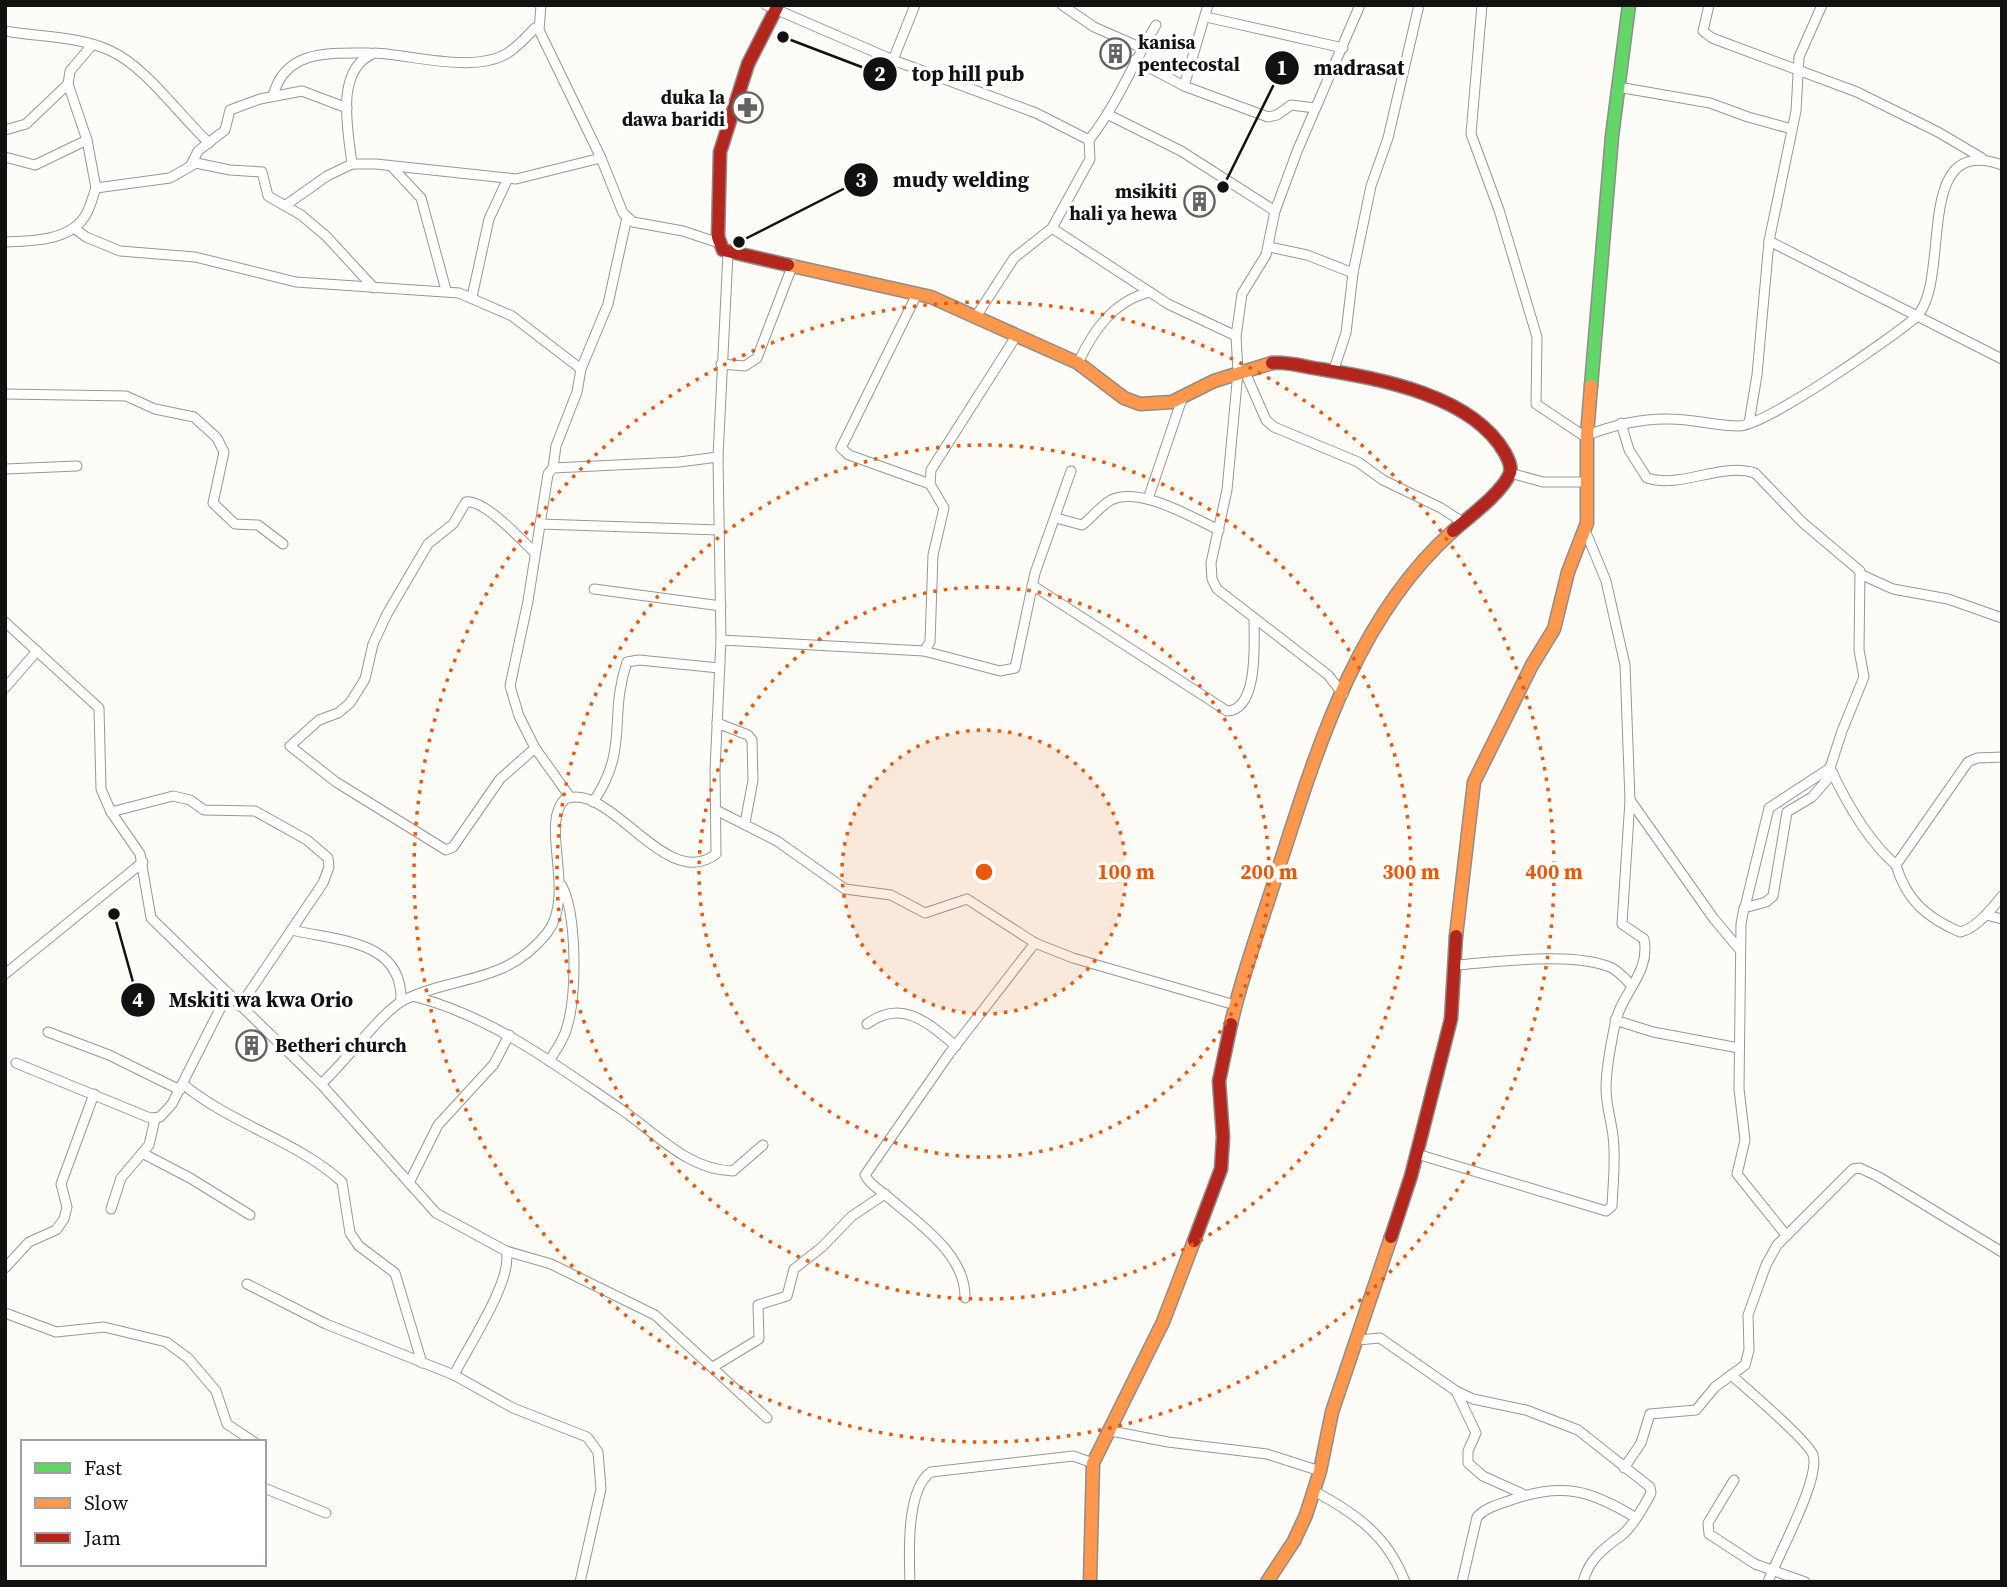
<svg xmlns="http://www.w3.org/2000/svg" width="2007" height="1587" viewBox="0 0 2007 1587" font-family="'Source Serif 4',serif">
<rect width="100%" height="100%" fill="#fdfcf7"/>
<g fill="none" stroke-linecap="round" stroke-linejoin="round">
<defs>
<g id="street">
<path d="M541 5 539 30 601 158 623 213 633 222 683 231 719 243"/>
<path d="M766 5 893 60 1036 113 1089 140 1090 159 1052 228 1014 258 975 318"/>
<path d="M1062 5 1094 27 1142 48"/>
<path d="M1482 5 1471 134 1499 210 1537 337 1536 404 1587 438"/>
<path d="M1709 5 1703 31 1712 38 1857 92 1938 132 1982 158"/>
<path d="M1206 17 1343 48"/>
<path d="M5 31C39 37 79 36 111 51 147 68 179 115 209 143"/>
<path d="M92 45 70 71 68 84 87 140 96 188"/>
<path d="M893 60 915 5"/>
<path d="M1135 60 1184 86 1268 117 1277 115 1291 105 1315 108"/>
<path d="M1184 86 1208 5"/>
<path d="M1618 87 1710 103 1748 117 1792 129"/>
<path d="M273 96C285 49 330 53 370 53"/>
<path d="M1109 115 1181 151 1275 211"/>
<path d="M5 130 26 124 68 84"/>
<path d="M1089 140C1117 105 1133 63 1156 25"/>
<path d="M5 157 35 165 87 140"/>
<path d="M352 164C348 130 334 68 375 53 412 55 473 73 506 54 517 48 526 37 535 28"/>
<path d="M191 165 198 151 225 130 230 110 260 99 302 91 347 108"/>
<path d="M392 167 421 198 446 290"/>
<path d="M286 205 327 176 352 164H376L516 179 601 158"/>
<path d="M74 228 86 237 120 251 195 257 296 282 459 293 512 316 581 369"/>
<path d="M1052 228 1168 304 1236 336"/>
<path d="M1769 241 2002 359"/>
<path d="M5 242C30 241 67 241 83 219 90 211 92 198 96 188L170 178 196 163 230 170 262 172 268 196 301 215 326 236 374 288"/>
<path d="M1269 247 1307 255 1353 273"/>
<path d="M917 294 841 448 849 455 930 484"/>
<path d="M472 297 489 219 508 178"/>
<path d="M1078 363C1093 331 1113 301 1150 292"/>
<path d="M721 364 745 366 757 358 793 264"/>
<path d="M1244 370 1266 420 1274 427 1358 462 1383 480 1441 508 1464 523"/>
<path d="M1333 372 1346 333 1353 273 1371 186 1388 138 1419 5"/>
<path d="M5 394 126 396 155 409 194 417 217 438 224 452 213 503 235 524 258 525 283 544"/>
<path d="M1621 423 1629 450 1647 478C1682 489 1720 462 1755 473L1802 522 1860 571 1859 650 1864 677 1842 731 1830 768C1846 802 1868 841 1896 865L1968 762 1977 758 2002 757"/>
<path d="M1749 423 1757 375 1769 241 1796 111 1799 57 1822 5"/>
<path d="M1587 435C1614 425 1641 418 1670 419 1693 419 1716 426 1739 426 1767 425 1890 339 1915 318 1954 283 1910 132 2002 165"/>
<path d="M553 468 556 446 577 392 581 369 608 304 627 217"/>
<path d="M5 469 77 466"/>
<path d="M1510 473 1543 482H1585"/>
<path d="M1148 499 1183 396"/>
<path d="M1056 518 1082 525C1092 518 1100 506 1111 500 1140 486 1193 518 1219 530"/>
<path d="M540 524 719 530"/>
<path d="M1862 575 1893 589 1948 599 2002 618"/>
<path d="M1032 585 1227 711C1259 710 1254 641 1254 619"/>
<path d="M594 589 721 606"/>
<path d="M5 622 99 708 101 789 111 812 140 854 151 918 321 1084 436 1213 506 1251C514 1279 467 1348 454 1375"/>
<path d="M721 640 924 651 930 642 933 555 944 508 930 484 931 470 1015 338"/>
<path d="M924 651 1000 671 1015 668 1035 573 1071 471"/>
<path d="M5 688 37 651"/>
<path d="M1343 694 1328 675 1217 589 1212 579 1211 563 1227 490 1238 372 1236 336 1242 294 1266 255 1275 211 1298 149 1360 5"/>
<path d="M717 723 748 735 752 740 753 780 745 823"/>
<path d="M535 748 500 779 453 847 446 850 336 782 290 746 319 720 338 713 350 703 365 679 373 644 387 614 428 544 453 524 466 502C484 499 522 540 535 553"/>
<path d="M570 797 535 748 519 716 510 686 528 601 548 474 553 468 679 462 718 457"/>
<path d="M1630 800 1714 919 1740 950"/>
<path d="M593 802C630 749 608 717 627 662L639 660 719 668"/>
<path d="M716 810 777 841 845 889 891 895 925 913 967 899 1035 943 1073 958 1235 1005"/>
<path d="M111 812 173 796 190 800 204 810 255 811 307 840 328 858 329 867 323 883 240 1006"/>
<path d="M1896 865C1906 900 1927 918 1960 932 1975 929 1993 908 2002 896"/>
<path d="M1745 907 1769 808 1830 768"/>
<path d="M1986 915 2002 919"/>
<path d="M292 930C338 941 403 940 401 1001"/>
<path d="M1456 965C1496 962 1576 951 1612 968 1620 972 1626 980 1632 986"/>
<path d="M5 974 143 862"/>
<path d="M416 997C493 1017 557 1066 622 1110 657 1134 688 1170 733 1171L763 1145"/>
<path d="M1615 1020 1653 1032 1739 1048"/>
<path d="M867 1024C902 998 928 1023 956 1046"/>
<path d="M48 1032 109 1055 180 1090"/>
<path d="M549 1061C556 1050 564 1040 567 1027 577 994 577 916 562 886"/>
<path d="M16 1063 150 1118 160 1117 172 1104 227 995"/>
<path d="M183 1084C229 1123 299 1142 342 1182L350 1233 359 1246 395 1273 422 1363"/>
<path d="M321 1084C344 1064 382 1011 404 1000 454 975 506 985 547 933 577 895 539 824 565 799 611 781 666 893 716 854L715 770 721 640 718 457 728 253"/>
<path d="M142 1153 190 1178 250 1215"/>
<path d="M1417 1154 1606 1211 1612 1206C1613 1184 1616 1158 1613 1136 1611 1119 1606 1105 1606 1088 1606 1067 1611 1044 1615 1024 1621 993 1651 973 1644 939L1622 924 1630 800 1625 665 1606 581 1585 530"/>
<path d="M409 1183 438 1125 494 1064 509 1035"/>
<path d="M111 1209 121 1178 149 1145 155 1119"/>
<path d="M1786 1235 1737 1174 1745 1140 1739 1089 1741 924 1744 908 1766 902 1773 896 1787 812 1812 797 1833 773"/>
<path d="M506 1251 551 1264 655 1315 767 1418"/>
<path d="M5 1268 29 1242 56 1230 64 1219 67 1207 61 1184 94 1094"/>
<path d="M247 1284 326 1324 454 1375 513 1408 587 1437 598 1452 601 1489 580 1582"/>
<path d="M965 1298C966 1254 918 1223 888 1197 880 1190 869 1184 865 1175L949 1054 1035 943"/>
<path d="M5 1313 56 1332 104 1327 166 1342 188 1358 216 1391 227 1424 254 1442"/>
<path d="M1358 1340 1380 1338 1456 1391 1473 1399 1526 1410 1578 1430 1650 1487 1651 1493C1644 1506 1634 1525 1622 1535 1604 1548 1589 1559 1583 1582"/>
<path d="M713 1367 759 1339 758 1305 787 1296 794 1269 822 1247 852 1216 885 1194"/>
<path d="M1731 1375C1746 1388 1809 1442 1813 1455 1821 1478 1778 1555 1768 1582"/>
<path d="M1456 1391 1476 1433 1468 1451V1463L1483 1476 1525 1495"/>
<path d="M1111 1431 1168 1442 1267 1454 1320 1471"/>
<path d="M1624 1468 1641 1443 1650 1414 1696 1410 1715 1387 1745 1365 1749 1350 1748 1315 1766 1265 1777 1245 1853 1169 1860 1168 1879 1177 2002 1252"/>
<path d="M1734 1480 1708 1523 1709 1534 1755 1564 1805 1582"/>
<path d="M264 1488 326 1513"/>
<path d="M1314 1491C1355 1513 1388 1536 1405 1582"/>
<path d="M910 1582C909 1554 906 1489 931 1472L1073 1456 1093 1463"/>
<path d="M1462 1582 1477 1517C1486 1507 1500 1504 1511 1500 1562 1482 1591 1490 1636 1518"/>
</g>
<path id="fast" d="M1591 386 1612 136 1629 5"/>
<g id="slow">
<path d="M788 265 931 297 1078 363 1124 398 1140 404 1172 402 1214 381 1272 363"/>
<path d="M1456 936 1474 782 1532 665 1554 629 1568 572 1587 523V435L1591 386"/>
<path d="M1231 1024C1242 974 1261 925 1276 876 1316 753 1354 619 1453 531"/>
<path d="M1090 1582 1093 1463 1163 1322 1194 1241"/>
<path d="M1267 1582 1294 1541 1306 1515 1320 1471 1332 1412 1391 1237"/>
</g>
<g id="jam">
<path d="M778 5 748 64 720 152 718 237 723 250 788 265"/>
<path d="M1272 363C1287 361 1305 367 1320 369 1380 379 1472 395 1505 453 1508 459 1512 466 1510 473 1503 492 1469 517 1453 531"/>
<path d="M1391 1237 1411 1176 1451 1019 1456 936"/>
<path d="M1194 1241 1221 1169 1223 1137 1219 1081 1231 1024"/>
</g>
</defs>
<use href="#street" stroke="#979795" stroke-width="11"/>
<use href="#fast" stroke="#8e8d8b" stroke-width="15"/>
<use href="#slow" stroke="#8e8d8b" stroke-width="15"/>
<use href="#jam" stroke="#8e8d8b" stroke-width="15"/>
<use href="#street" stroke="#fffffe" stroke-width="9"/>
<use href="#fast" stroke="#63d668" stroke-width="12"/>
<use href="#slow" stroke="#ff974d" stroke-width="12"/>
<use href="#jam" stroke="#b3261e" stroke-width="12"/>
</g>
<circle cx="984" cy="872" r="142" fill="#e8590c" fill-opacity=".12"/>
<g fill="none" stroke="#e8590c" stroke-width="3.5" stroke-dasharray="3.5 7">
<circle cx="984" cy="872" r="142"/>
<circle cx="984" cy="872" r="285"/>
<circle cx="984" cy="872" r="427"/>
<circle cx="984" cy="872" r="570"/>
</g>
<defs>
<symbol id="building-ring" viewBox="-11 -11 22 22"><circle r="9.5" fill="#fff" stroke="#646362" stroke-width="1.5"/><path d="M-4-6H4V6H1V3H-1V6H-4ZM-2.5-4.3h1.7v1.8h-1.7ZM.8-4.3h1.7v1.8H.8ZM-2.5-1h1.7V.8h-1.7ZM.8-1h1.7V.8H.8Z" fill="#646362"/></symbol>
<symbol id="pharmacy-ring" viewBox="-11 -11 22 22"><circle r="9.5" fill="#fff" stroke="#646362" stroke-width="1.5"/><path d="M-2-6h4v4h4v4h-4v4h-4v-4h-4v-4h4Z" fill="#646362"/></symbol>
</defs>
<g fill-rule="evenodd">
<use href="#building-ring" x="1098" y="36" width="35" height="35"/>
<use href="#pharmacy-ring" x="730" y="90" width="35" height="35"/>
<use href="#building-ring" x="1182" y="184" width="35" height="35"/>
<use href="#building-ring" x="234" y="1028" width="35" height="35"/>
</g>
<g text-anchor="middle" stroke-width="7" stroke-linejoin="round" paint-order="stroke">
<g font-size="19" font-weight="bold" fill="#111" stroke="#fff" text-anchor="start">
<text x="1138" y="49">kanisa<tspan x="1138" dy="22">pentecostal</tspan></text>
<text x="725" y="104" text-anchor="end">duka la<tspan x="725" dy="22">dawa baridi</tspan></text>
<text x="1177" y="198" text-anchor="end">msikiti<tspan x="1177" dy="22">hali ya hewa</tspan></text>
<text x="275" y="1052">Betheri church</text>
</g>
</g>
<circle cx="984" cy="872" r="10" fill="#e8590c" stroke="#fff" stroke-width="3.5"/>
<g font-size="21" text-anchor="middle" font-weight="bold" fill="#e8590c" stroke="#fff" stroke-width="7" stroke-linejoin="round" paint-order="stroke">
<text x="1126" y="879">100 m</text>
<text x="1269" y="879">200 m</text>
<text x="1411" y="879">300 m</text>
<text x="1554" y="879">400 m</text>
</g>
<path fill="none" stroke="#111" stroke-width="2.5" d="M1223 187L1282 68M783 37L880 74M739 242L861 180M114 914L138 1000"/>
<g fill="#111" stroke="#fff" stroke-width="2.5">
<circle cx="1223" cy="187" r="7"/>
<circle cx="783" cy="37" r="7"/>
<circle cx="739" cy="242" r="7"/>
<circle cx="114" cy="914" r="7"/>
<circle cx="1282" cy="68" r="18"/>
<circle cx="880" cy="74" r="18"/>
<circle cx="861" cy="180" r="18"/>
<circle cx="138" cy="1000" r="18"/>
</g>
<g font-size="21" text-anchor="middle" font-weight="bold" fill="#fff">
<text x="1282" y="75">1</text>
<text x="880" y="81">2</text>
<text x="861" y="187">3</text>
<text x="138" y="1007">4</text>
</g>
<g font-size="21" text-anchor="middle" font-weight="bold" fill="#111" stroke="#fff" stroke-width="7" stroke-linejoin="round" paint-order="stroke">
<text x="1359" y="75">madrasat</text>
<text x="968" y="81">top hill pub</text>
<text x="961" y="187">mudy welding</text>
<text x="261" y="1007">Mskiti wa kwa Orio</text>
</g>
<rect width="2007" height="1587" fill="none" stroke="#111111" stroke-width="14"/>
<rect x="21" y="1440" width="245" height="126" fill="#ffffff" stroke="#a0a0a0" stroke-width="2"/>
<rect x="35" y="1463" width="35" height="10" fill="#63d668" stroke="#a0a0a0" stroke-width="2"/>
<text x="84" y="1475" font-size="21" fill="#111111">Fast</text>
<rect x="35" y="1498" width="35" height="10" fill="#ff974d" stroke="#a0a0a0" stroke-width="2"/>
<text x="84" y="1510" font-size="21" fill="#111111">Slow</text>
<rect x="35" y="1533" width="35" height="10" fill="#b3261e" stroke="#a0a0a0" stroke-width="2"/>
<text x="84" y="1545" font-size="21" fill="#111111">Jam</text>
</svg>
